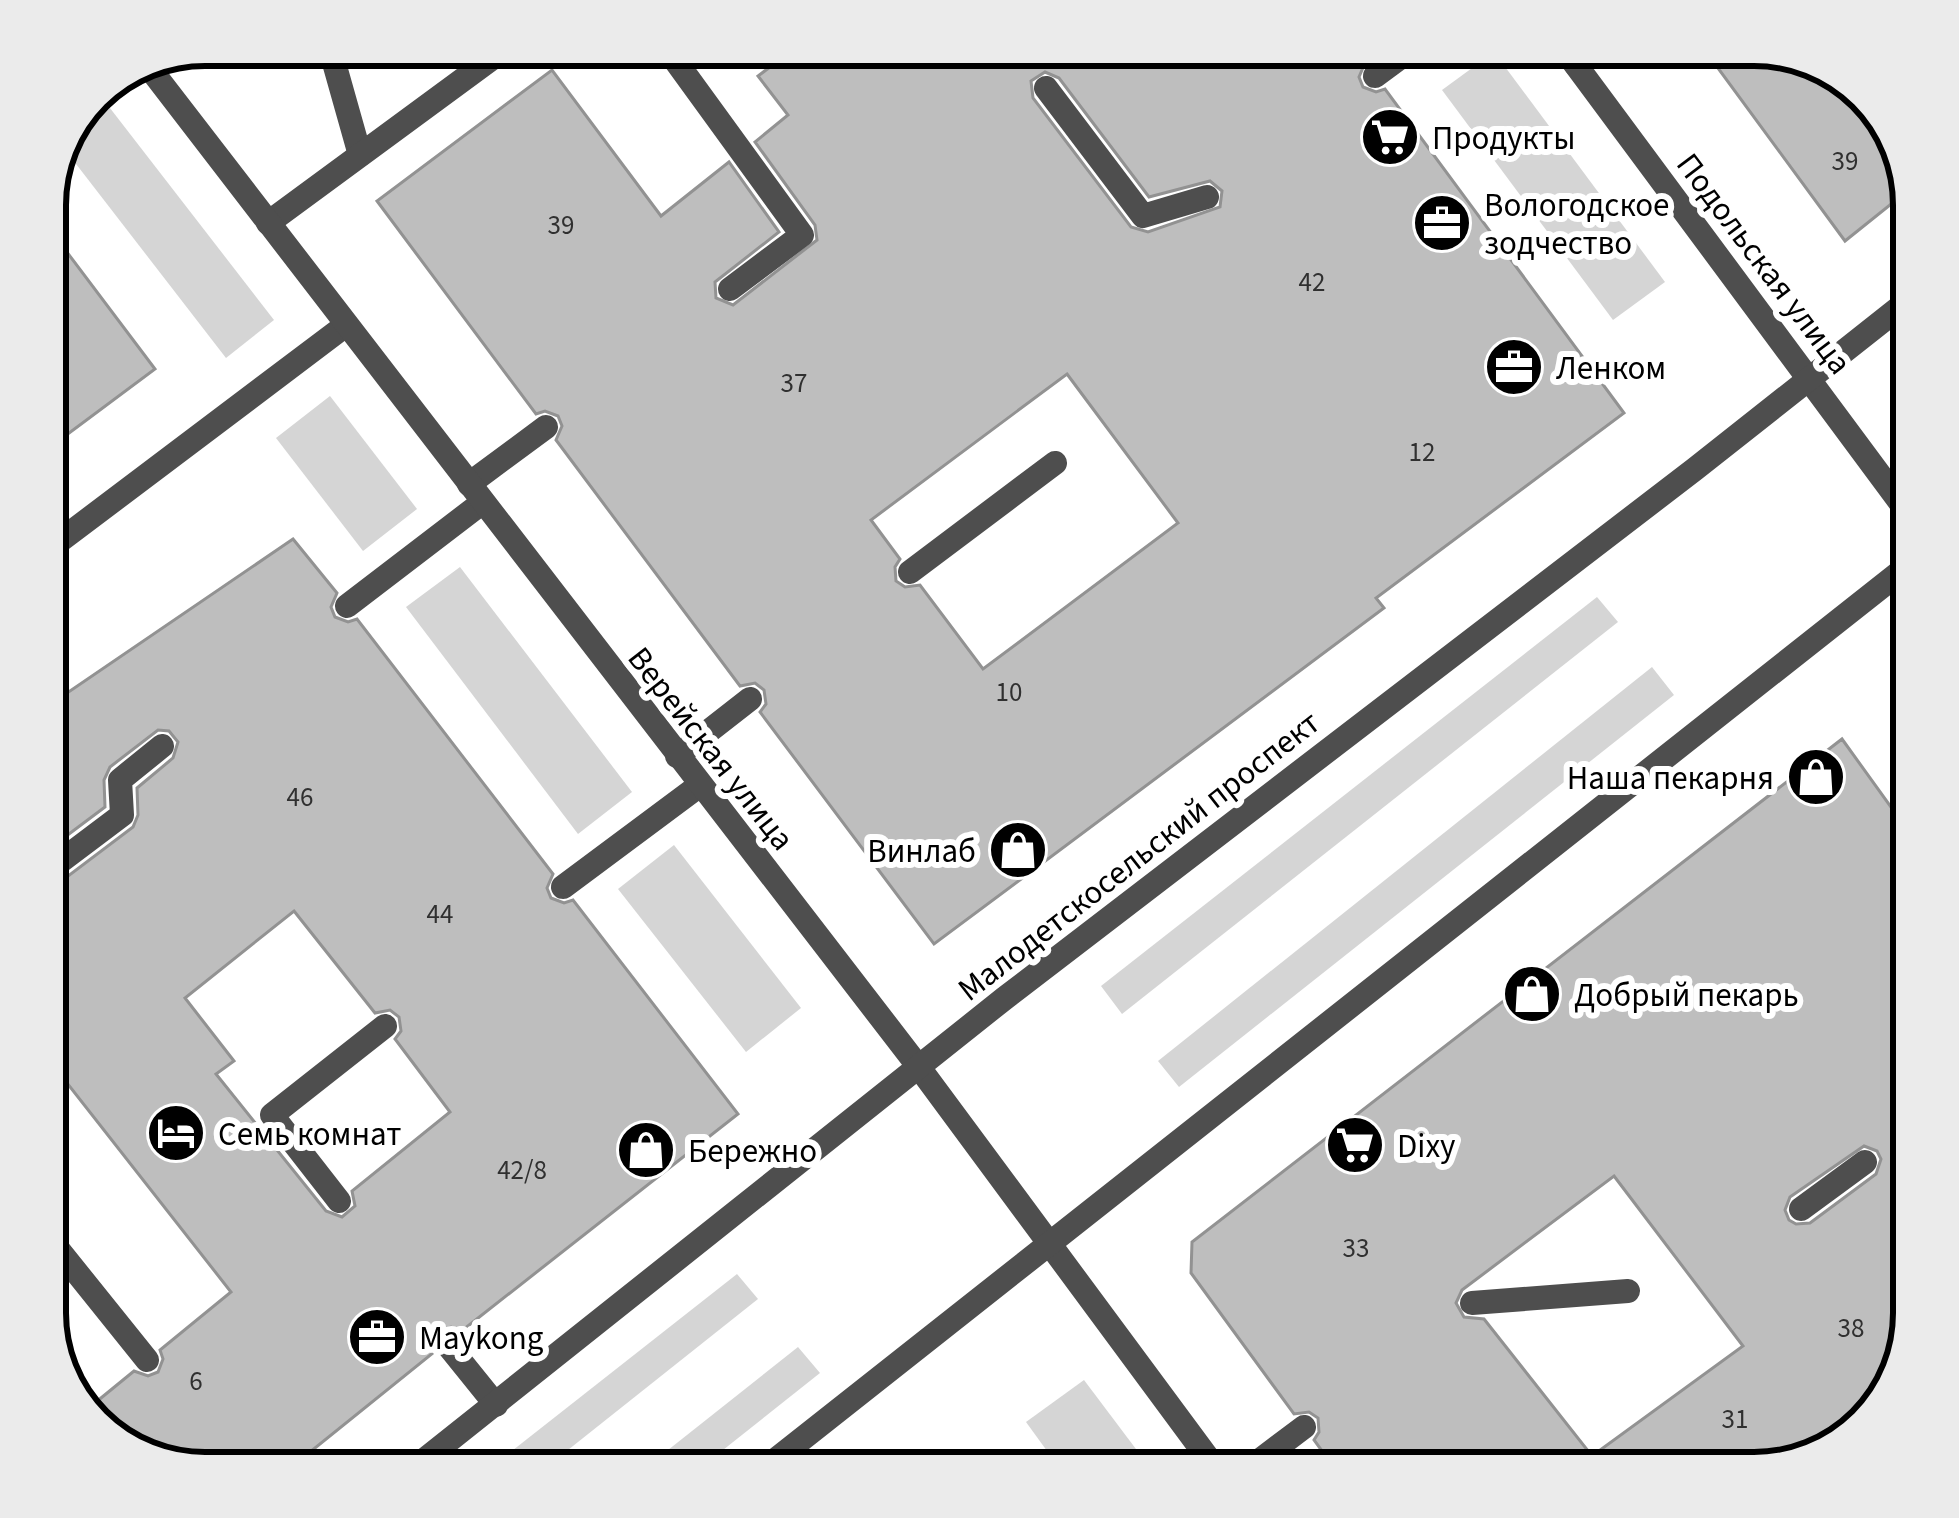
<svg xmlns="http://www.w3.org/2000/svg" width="1959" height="1518" viewBox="0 0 1959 1518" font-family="'Source Sans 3',sans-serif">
<rect width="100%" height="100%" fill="#fff"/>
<g fill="#d5d5d5">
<path d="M1494 52 1665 282 1613 320 1442 90Z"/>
<path d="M96 90 274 320 226 358 66 151Z"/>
<path d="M330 396 417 509 363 551 276 438Z"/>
<path d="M460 567 632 792 578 834 406 607Z"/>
<path d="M1597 597 1618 622 1122 1014 1101 986Z"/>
<path d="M1652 667 1674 695 1179 1087 1158 1061Z"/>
<path d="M674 845 801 1008 746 1052 618 889Z"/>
<path d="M737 1274 758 1299 539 1473H484Z"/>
<path d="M798 1347 820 1373 694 1473H639Z"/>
<path d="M1084 1380 1154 1473H1063L1026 1422Z"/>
</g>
<g fill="#bebebe" stroke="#929292" stroke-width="3" fill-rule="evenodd">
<path d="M809 45H1351L1365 63 1359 77 1363 87 1376 92 1385 89 1624 413 1376 598 1384 608 934 944 760 712 766 704 764 690 755 683 740 686 556 440 562 426 558 416 545 411 536 414 377 201 552 70 661 216 729 162 779 232 715 282 716 298 733 305 817 240 815 225 755 142 788 115 758 76 798 46ZM1045 72 1059 78 1149 197 1210 181 1222 191 1220 207 1148 232 1131 227 1033 98 1031 81ZM1067 374 1178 523 983 669 920 585 905 587 896 581 895 567 900 559 871 520Z"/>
<path d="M1701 45H1755L1852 78 1897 133 1910 189 1845 241Z"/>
<path d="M45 223 155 369 45 451Z"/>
<path d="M293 539 337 593 331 607 335 617 348 622 357 619 553 874 547 888 551 898 564 903 573 900 738 1114 459 1333 451 1327 437 1330 430 1338 433 1353 284 1473H204L107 1440 90 1407 134 1371 148 1376 158 1372 163 1359 160 1350 231 1292 45 1055V889L55 886 133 827 138 815 137 788 173 758 178 742 169 731 158 730 110 767 104 780 105 807 45 852V708ZM294 911 375 1013 390 1010 399 1017 401 1031 395 1039 450 1112 352 1191 355 1206 342 1217 326 1211 216 1074 234 1061 185 998Z"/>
<path d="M1842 739 1914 839V1314L1881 1411 1824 1457 1754 1473H1338L1314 1440 1319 1432 1318 1418 1309 1412 1294 1414 1191 1273 1192 1242ZM1864 1146 1877 1151 1881 1159 1876 1174 1810 1223 1796 1224 1789 1220 1785 1210 1790 1197ZM1614 1176 1743 1346 1592 1456 1484 1319 1464 1317 1456 1303 1462 1290Z"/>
</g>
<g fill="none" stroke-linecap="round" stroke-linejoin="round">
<g stroke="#4e4e4e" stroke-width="24">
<path d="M329 45 360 155"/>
<path d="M664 45 802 235 730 289"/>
<path d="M1576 65 1604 45"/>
<path d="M1375 76 1417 45"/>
<path d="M1046 88 1143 216 1207 197"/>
<path d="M268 223 510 45"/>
<path d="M469 484 546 427"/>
<path d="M45 552 346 325"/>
<path d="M910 572 1055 463"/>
<path d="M347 606 483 502"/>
<path d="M677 756 750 699"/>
<path d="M45 873 122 815 120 780 162 746"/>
<path d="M563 887 700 785"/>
<path d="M339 1201 272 1115 385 1026"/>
<path d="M1801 1209 1865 1162"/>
<path d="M45 1233 147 1360"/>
<path d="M1472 1303 1628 1291"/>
<path d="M446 1343 496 1405"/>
<path d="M1243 1473 1304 1427"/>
</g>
<g stroke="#4e4e4e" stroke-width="24">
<path d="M1561 45 1914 521"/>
<path d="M148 66 918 1066 1219 1473"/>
<path d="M408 1473 1005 998 1695 469 1914 296"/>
<path d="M759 1473 1914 561"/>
</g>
</g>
<defs>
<symbol id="supermarket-disc" viewBox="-11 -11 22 22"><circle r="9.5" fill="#000" stroke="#fff"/><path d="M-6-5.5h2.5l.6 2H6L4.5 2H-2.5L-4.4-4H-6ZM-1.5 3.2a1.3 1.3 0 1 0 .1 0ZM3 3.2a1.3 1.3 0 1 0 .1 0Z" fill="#fff"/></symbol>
<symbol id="office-disc" viewBox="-11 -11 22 22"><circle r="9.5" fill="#000" stroke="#fff"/><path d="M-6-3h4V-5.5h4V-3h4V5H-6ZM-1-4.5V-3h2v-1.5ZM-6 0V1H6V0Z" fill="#fff"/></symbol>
<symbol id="shop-disc" viewBox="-11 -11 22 22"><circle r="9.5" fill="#000" stroke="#fff"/><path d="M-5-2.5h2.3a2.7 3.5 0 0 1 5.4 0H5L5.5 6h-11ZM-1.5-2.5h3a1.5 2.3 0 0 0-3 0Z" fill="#fff"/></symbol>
<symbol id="hotel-disc" viewBox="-11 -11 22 22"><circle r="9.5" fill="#000" stroke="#fff"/><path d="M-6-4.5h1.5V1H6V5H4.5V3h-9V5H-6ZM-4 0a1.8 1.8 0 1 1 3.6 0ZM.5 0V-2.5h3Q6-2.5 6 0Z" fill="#fff"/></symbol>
</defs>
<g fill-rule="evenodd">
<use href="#supermarket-disc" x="1357" y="104" width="66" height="66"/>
<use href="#office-disc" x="1409" y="190" width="66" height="66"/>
<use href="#office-disc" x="1481" y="334" width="66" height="66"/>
<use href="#shop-disc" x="1783" y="744" width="66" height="66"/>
<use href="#shop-disc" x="985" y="817" width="66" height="66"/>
<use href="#shop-disc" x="1499" y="961" width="66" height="66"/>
<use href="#hotel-disc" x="143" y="1100" width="66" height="66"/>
<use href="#supermarket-disc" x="1322" y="1112" width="66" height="66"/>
<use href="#shop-disc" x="613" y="1117" width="66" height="66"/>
<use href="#office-disc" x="344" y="1304" width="66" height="66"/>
</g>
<g text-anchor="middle" stroke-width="12" stroke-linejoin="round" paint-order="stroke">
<g font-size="27" fill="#303030">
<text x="1845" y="170">39</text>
<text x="561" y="234">39</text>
<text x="1312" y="291">42</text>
<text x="794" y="392">37</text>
<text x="1422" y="461">12</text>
<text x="1009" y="701">10</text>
<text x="300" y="806">46</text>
<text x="440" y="923">44</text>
<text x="522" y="1179">42/8</text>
<text x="1356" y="1257">33</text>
<text x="1851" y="1337">38</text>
<text x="196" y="1390">6</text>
<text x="1735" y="1428">31</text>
</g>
<g font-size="33" fill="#000" stroke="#fff" text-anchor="start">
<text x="1432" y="149">Продукты</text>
<text x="1484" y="216">Вологодское<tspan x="1484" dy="38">зодчество</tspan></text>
<text x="1556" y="379">Ленком</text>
<text x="1774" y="789" text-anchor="end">Наша пекарня</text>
<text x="976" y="862" text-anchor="end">Винлаб</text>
<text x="1574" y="1006">Добрый пекарь</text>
<text x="218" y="1145">Семь комнат</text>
<text x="1397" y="1157">Dixy</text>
<text x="688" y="1162">Бережно</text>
<text x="419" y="1349">Maykong</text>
</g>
<g font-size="33" fill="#000" stroke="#fff">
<text transform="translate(1765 263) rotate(53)" y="12">Подольская улица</text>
<text transform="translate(712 748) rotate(52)" y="12">Верейская улица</text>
<text transform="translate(1138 855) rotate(-38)" y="12">Малодетскосельский проспект</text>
</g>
</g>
<path d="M0 0H1959V1518H0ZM205 66H1754A139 139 0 0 1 1893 205V1313A139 139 0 0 1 1754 1452H205A139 139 0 0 1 66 1313V205A139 139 0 0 1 205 66Z" fill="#ebebeb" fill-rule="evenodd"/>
<path fill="none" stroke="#000" stroke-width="6" d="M205 66H1754A139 139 0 0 1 1893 205V1313A139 139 0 0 1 1754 1452H205A139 139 0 0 1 66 1313V205A139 139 0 0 1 205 66Z"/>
</svg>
